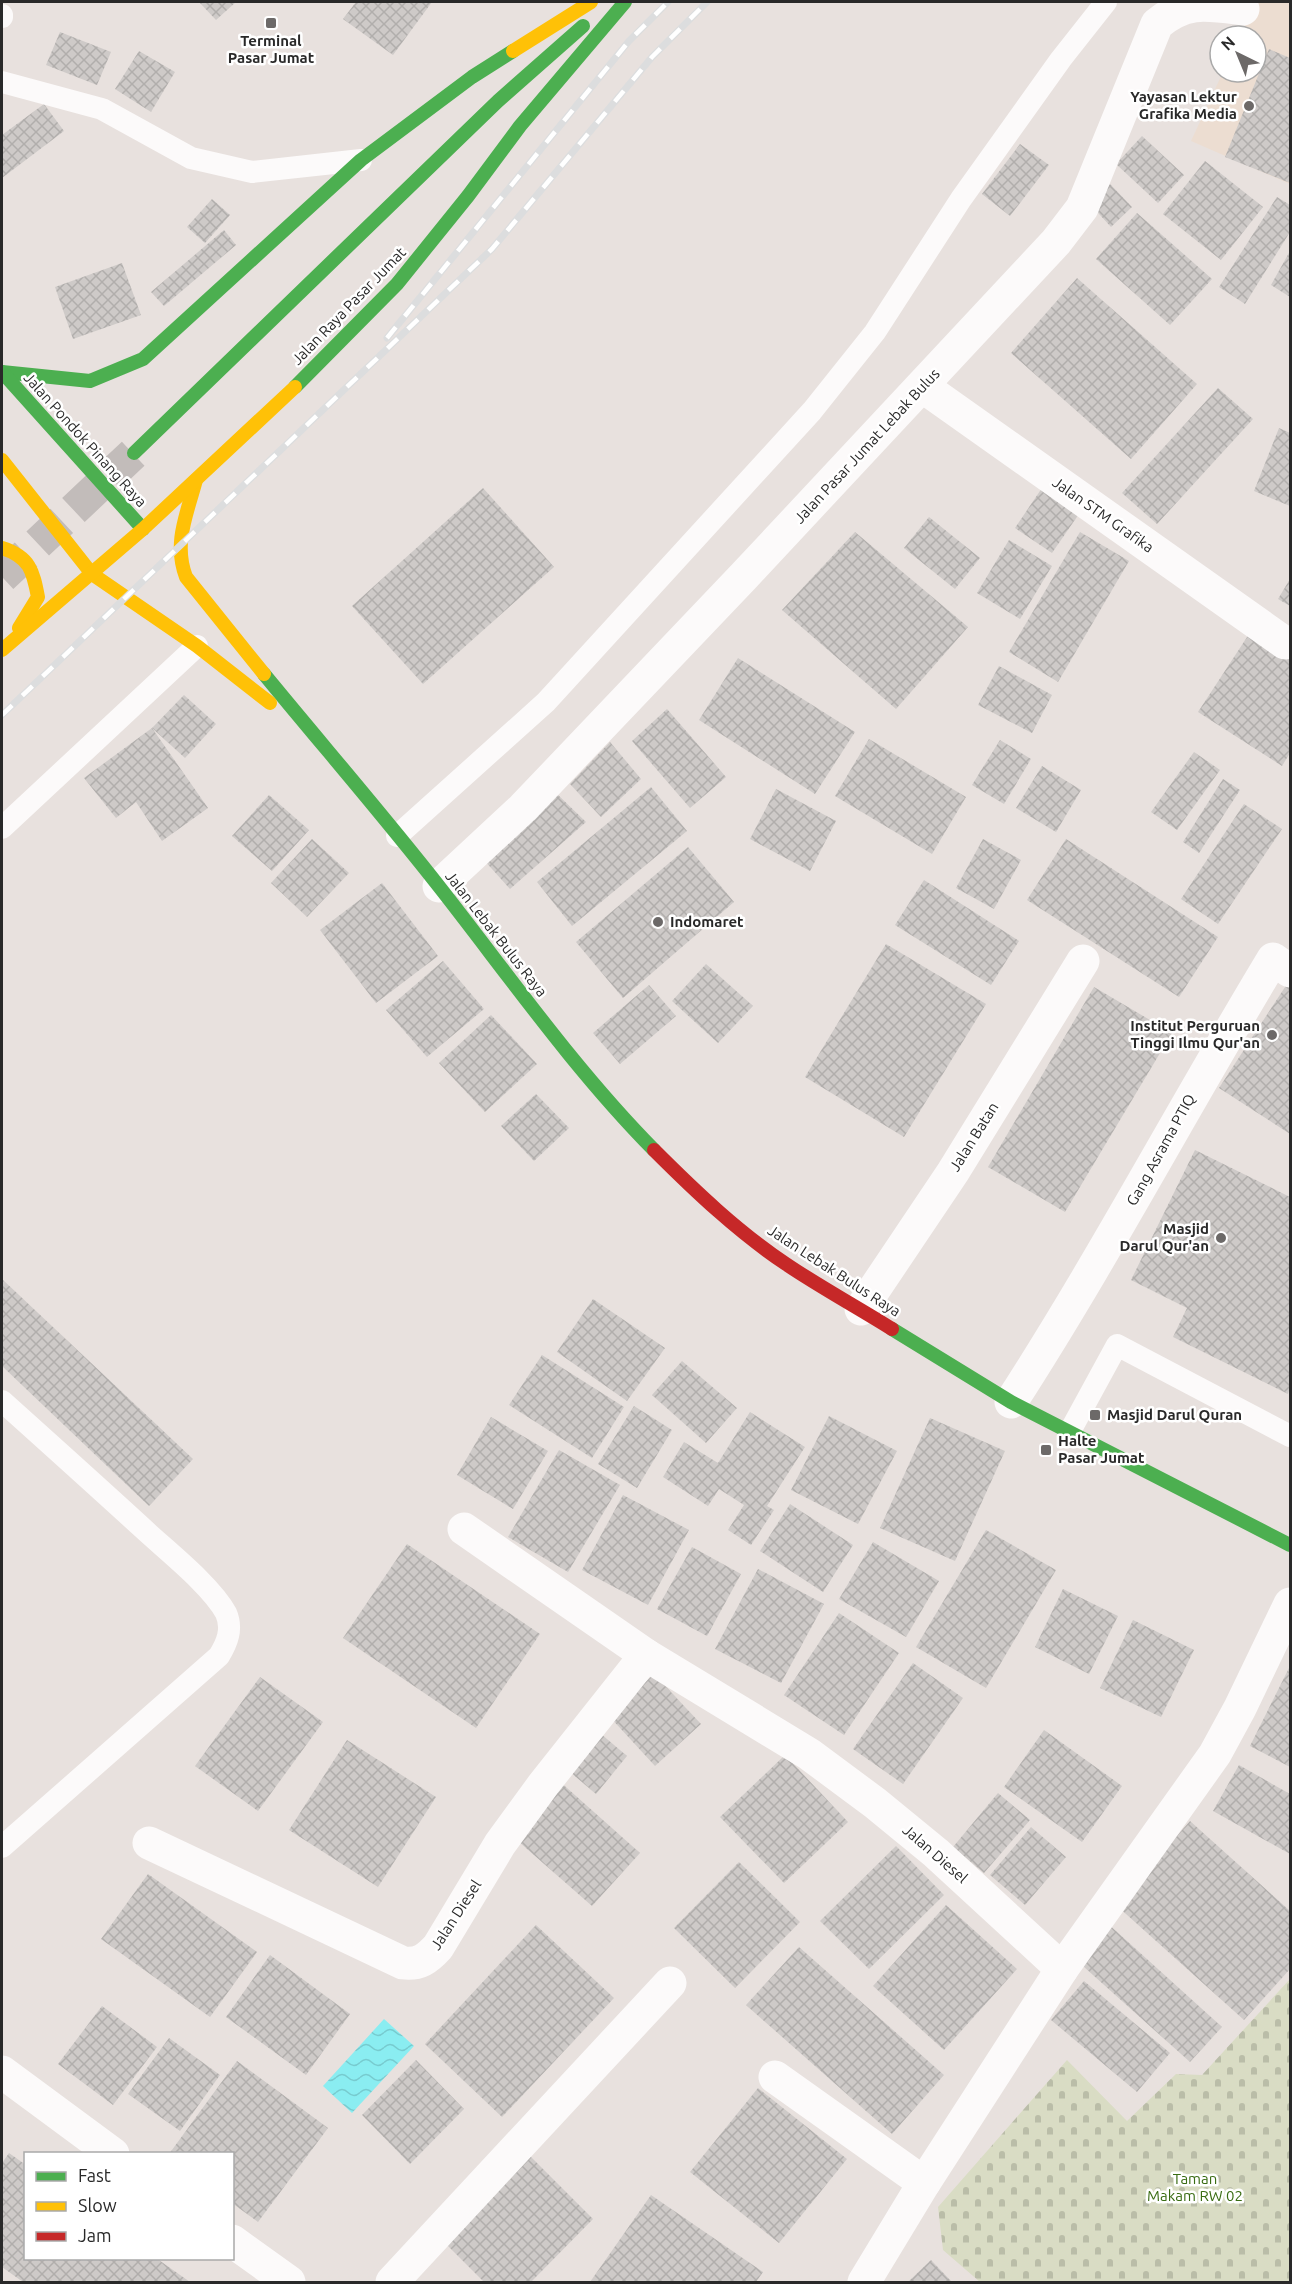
<svg xmlns="http://www.w3.org/2000/svg" width="1292" height="2284" viewBox="0 0 1292 2284" font-family="Ubuntu,sans-serif">
<defs>
<pattern id="cemetery-stones" width="16" height="16" patternUnits="userSpaceOnUse" patternTransform="scale(1.5)"><rect width="16" height="16" fill="#d9dcc4"/><path d="M2 7V4a2 2 0 0 1 4 0v3zM10 15v-3a2 2 0 0 1 4 0v3z" fill="#babda8"/></pattern>
<pattern id="water-waves" width="16" height="10" patternUnits="userSpaceOnUse" patternTransform="scale(1.5)"><rect width="16" height="10" fill="#8aedf1"/><path d="M0 5q4-4 8 0t8 0" fill="none" stroke="#77cbcf"/></pattern>
<pattern id="building-cross-hatch" width="8" height="8" patternUnits="userSpaceOnUse" patternTransform="scale(1.5)"><rect width="8" height="8" fill="#cecac8"/><path d="M0 0l8 8M0 8l8-8" fill="none" stroke="#b1aeac"/></pattern>
</defs>
<rect width="100%" height="100%" fill="#e8e1de"/>
<path fill="#ecddd1" d="M1256 2H1290V184L1191 141 1223 72H1256V36H1240Z"/>
<path fill="url(#cemetery-stones)" d="M1290 1979V2282H980L943 2250 938 2207 1067 2060 1127 2121 1176 2074 1202 2075Z"/>
<path fill="url(#water-waves)" d="M384 2019 414 2046 352 2113 323 2086Z"/>
<g fill="url(#building-cross-hatch)">
<path d="M199 2H236L216 20Z"/>
<path d="M356 2H432L393 55 343 19Z"/>
<path d="M60 32 111 52 97 85 46 65Z"/>
<path d="M1269 49 1290 58V183L1225 157Z"/>
<path d="M139 51 175 72 151 112 115 89Z"/>
<path d="M44 104 64 131 2 178V135Z"/>
<path d="M1142 136 1184 175 1158 203 1116 164Z"/>
<path d="M1020 144 1049 165 1010 216 982 194Z"/>
<path d="M1205 161 1263 207 1221 260 1163 214Z"/>
<path d="M1110 184 1132 207 1111 227 1089 203Z"/>
<path d="M1277 197 1290 205V232L1245 304 1219 287Z"/>
<path d="M212 199 230 215 205 243 187 227Z"/>
<path d="M1137 213 1212 279 1170 325 1096 259Z"/>
<path d="M224 230 236 245 164 306 151 292Z"/>
<path d="M1290 251V297L1271 285Z"/>
<path d="M122 263 141 315 73 339 55 287Z"/>
<path d="M1077 278 1197 384 1131 459 1011 353Z"/>
<path d="M1218 388 1253 419 1157 524 1122 493Z"/>
<path d="M1279 428 1290 433V506L1254 491Z"/>
<path d="M1044 485 1081 511 1052 553 1015 528Z"/>
<path d="M483 488 554 567 423 684 352 606Z"/>
<path d="M929 517 980 558 955 589 904 548Z"/>
<path d="M855 532 968 627 896 709 782 610Z"/>
<path d="M1080 532 1129 561 1058 682 1009 652Z"/>
<path d="M1009 540 1052 566 1020 619 977 593Z"/>
<path d="M1290 579V606L1278 599Z"/>
<path d="M1253 628 1290 652V753L1282 766 1198 712Z"/>
<path d="M738 658 855 732 815 794 699 720Z"/>
<path d="M999 666 1052 695 1032 733 978 705Z"/>
<path d="M184 695 216 724 185 758 152 728Z"/>
<path d="M667 709 726 777 690 808 632 741Z"/>
<path d="M152 728 208 808 162 841 136 802 116 818 84 778Z"/>
<path d="M869 739 966 797 932 854 835 796Z"/>
<path d="M1000 740 1031 759 1004 804 972 785Z"/>
<path d="M610 742 641 779 601 817 570 784Z"/>
<path d="M1194 752 1220 770 1177 830 1151 812Z"/>
<path d="M1042 766 1081 790 1056 832 1016 808Z"/>
<path d="M1223 779 1240 790 1199 853 1183 842Z"/>
<path d="M651 787 687 831 572 926 537 882Z"/>
<path d="M776 789 836 821 810 871 750 839Z"/>
<path d="M556 793 586 822 510 889 483 859Z"/>
<path d="M269 795 309 830 272 871 232 836Z"/>
<path d="M1244 804 1282 829 1218 924 1181 899Z"/>
<path d="M312 839 349 873 307 917 271 883Z"/>
<path d="M983 839 1021 860 994 909 956 888Z"/>
<path d="M1066 839 1218 937 1179 997 1027 900Z"/>
<path d="M688 847 734 902 623 998 576 942Z"/>
<path d="M924 880 1019 941 991 985 895 925Z"/>
<path d="M382 883 438 956 376 1003 320 930Z"/>
<path d="M886 944 986 1004 904 1137 805 1077Z"/>
<path d="M443 961 484 1009 427 1057 386 1010Z"/>
<path d="M706 964 753 1006 718 1043 672 1001Z"/>
<path d="M1289 981 1290 982V1134L1219 1088Z"/>
<path d="M649 985 676 1016 620 1064 593 1033Z"/>
<path d="M1094 987 1172 1033 1065 1212 988 1167Z"/>
<path d="M491 1015 537 1064 485 1112 439 1063Z"/>
<path d="M536 1094 569 1128 534 1161 501 1126Z"/>
<path d="M1195 1150 1290 1197V1387L1288 1394 1173 1337 1187 1308 1131 1280Z"/>
<path d="M2 1279 193 1459 149 1506 2 1366Z"/>
<path d="M593 1299 665 1348 627 1401 557 1352Z"/>
<path d="M542 1355 624 1407 592 1458 509 1405Z"/>
<path d="M682 1361 737 1408 706 1443 652 1395Z"/>
<path d="M634 1406 672 1430 637 1488 598 1464Z"/>
<path d="M750 1412 805 1447 767 1506 774 1510 751 1545 728 1530 744 1505 719 1489 708 1506 663 1477 684 1442 718 1463Z"/>
<path d="M829 1416 897 1451 858 1524 791 1490Z"/>
<path d="M491 1417 548 1451 513 1509 457 1475Z"/>
<path d="M930 1418 1005 1451 955 1561 880 1528Z"/>
<path d="M559 1450 620 1485 568 1572 508 1537Z"/>
<path d="M623 1495 689 1530 648 1605 582 1570Z"/>
<path d="M790 1504 853 1545 823 1592 760 1551Z"/>
<path d="M986 1530 1056 1570 986 1688 916 1647Z"/>
<path d="M873 1542 939 1581 906 1637 839 1599Z"/>
<path d="M407 1544 540 1634 476 1728 343 1638Z"/>
<path d="M692 1547 741 1574 707 1636 657 1609Z"/>
<path d="M758 1569 824 1604 781 1683 715 1649Z"/>
<path d="M1063 1589 1118 1616 1089 1674 1035 1647Z"/>
<path d="M839 1613 899 1653 844 1735 784 1695Z"/>
<path d="M1133 1620 1194 1650 1161 1717 1100 1688Z"/>
<path d="M913 1663 963 1698 903 1784 853 1749Z"/>
<path d="M1290 1666V1767L1250 1746Z"/>
<path d="M654 1674 701 1724 655 1766 609 1716Z"/>
<path d="M260 1677 323 1722 258 1811 195 1766Z"/>
<path d="M594 1728 627 1756 596 1794 563 1766Z"/>
<path d="M1044 1730 1122 1786 1082 1842 1004 1787Z"/>
<path d="M347 1740 436 1797 378 1887 289 1830Z"/>
<path d="M785 1755 848 1822 784 1883 720 1817Z"/>
<path d="M1239 1765 1290 1794V1854L1213 1811Z"/>
<path d="M558 1780 640 1853 592 1906 510 1834Z"/>
<path d="M998 1793 1030 1820 984 1873 953 1847Z"/>
<path d="M1190 1821 1290 1911V1969L1244 2020 1116 1905Z"/>
<path d="M1031 1827 1066 1857 1025 1905 990 1875Z"/>
<path d="M896 1846 944 1895 869 1969 820 1921Z"/>
<path d="M739 1862 800 1922 735 1988 674 1928Z"/>
<path d="M148 1874 257 1952 210 2017 101 1939Z"/>
<path d="M946 1905 1017 1969 944 2050 873 1986Z"/>
<path d="M1106 1922 1222 2027 1190 2062 1074 1958Z"/>
<path d="M536 1925 614 1998 502 2117 425 2044Z"/>
<path d="M799 1947 944 2075 892 2134 746 2005Z"/>
<path d="M270 1955 350 2014 306 2075 226 2017Z"/>
<path d="M1084 1981 1170 2053 1137 2092 1051 2020Z"/>
<path d="M102 2006 157 2047 113 2105 58 2064Z"/>
<path d="M169 2038 220 2075 180 2131 128 2094Z"/>
<path d="M416 2060 464 2109 410 2164 362 2115Z"/>
<path d="M237 2061 328 2128 258 2222 232 2203V2154H169Z"/>
<path d="M758 2088 847 2159 779 2243 690 2172Z"/>
<path d="M9 2153 26 2165V2258H156L190 2282H23L2 2267V2163Z"/>
<path d="M530 2156 593 2219 531 2282H484L444 2242Z"/>
<path d="M651 2195 763 2272 756 2282H590Z"/>
<path d="M931 2260 952 2282H908Z"/>
</g>
<g fill="none" stroke-linecap="round" stroke-linejoin="round">
<path stroke="#c2bcba" stroke-width="33" stroke-dasharray="33 16" stroke-linecap="butt" d="M2 577 134 453"/>
<g stroke="#fcfafa" stroke-width="22">
<path d="M2 15V17"/>
<path d="M2 82 102 109 191 158 252 172 361 160"/>
<path d="M2 828 197 646"/>
<path d="M397 836 546 702 812 411 875 332 961 199 1061 59 1106 2"/>
<path d="M2 1401C51 1445 100 1489 149 1534 171 1554 212 1587 226 1613 233 1629 227 1643 219 1656L2 1847"/>
<path d="M1069 1433 1117 1345 1290 1436"/>
</g>
<g stroke="#fcfafa" stroke-width="33">
<path d="M922 386 1285 643"/>
<path d="M439 886 523 808 744 576 1056 242 1082 208 1157 24C1186 0 1205 4 1243 9"/>
<path d="M861 1309 953 1172 1083 961"/>
<path d="M1011 1402C1104 1258 1184 1106 1273 959L1290 971"/>
<path d="M464 1529 646 1655 809 1754 875 1803 936 1853 1062 1969"/>
<path d="M149 1843 403 1963C419 1965 427 1959 438 1947L500 1844 543 1785 646 1655"/>
<path d="M2 2072 113 2154"/>
<path d="M775 2077 924 2183"/>
<path d="M232 2241 289 2282"/>
<path d="M392 2282 670 1983"/>
<path d="M864 2282 924 2183 1062 1969 1215 1754 1240 1708 1290 1604"/>
</g>
<g stroke="#4caf50" stroke-width="14">
<path d="M2 372 90 381 143 359 361 160 472 77 513 51"/>
<path d="M2 372 143 529"/>
<path d="M295 387 397 284 468 196 520 126 625 2"/>
<path d="M134 453 498 101 583 26"/>
<path d="M264 674C323 746 384 816 441 889 510 977 575 1070 654 1150"/>
<path d="M892 1329 1011 1402 1290 1545"/>
</g>
<g stroke="#ffc107" stroke-width="14">
<path d="M513 51 591 2"/>
<path d="M2 460 92 574"/>
<path d="M196 480C187 514 173 543 186 577L264 674"/>
<path d="M2 548C30 557 33 571 38 597L19 628"/>
<path d="M92 574 197 646 270 703"/>
<path d="M2 650 143 529 295 387"/>
</g>
<path stroke="#c62828" stroke-width="14" d="M654 1150C695 1191 738 1232 786 1264 820 1287 857 1307 892 1329"/>
<defs>
<g id="rail">
<path d="M387 338 629 41 668 2"/>
<path d="M2 715 492 249 652 57 707 2"/>
</g>
</defs>
<use href="#rail" stroke="#dcddde" stroke-width="7"/>
<use href="#rail" stroke="#fff" stroke-width="4.5" stroke-dasharray="14" stroke-linecap="butt"/>
</g>
<g fill="#6c6968" stroke="#fff" stroke-width="2">
<rect x="265" y="17" width="12" height="12" rx="3"/>
<circle cx="1249" cy="106" r="6"/>
<circle cx="658" cy="922" r="6"/>
<circle cx="1272" cy="1035" r="6"/>
<circle cx="1221" cy="1238" r="6"/>
<rect x="1089" y="1409" width="12" height="12" rx="3"/>
<rect x="1040" y="1444" width="12" height="12" rx="3"/>
</g>
<g text-anchor="middle" stroke-width="5" stroke-linejoin="round" paint-order="stroke">
<g font-size="15" font-weight="bold" fill="#292929" stroke="#fff" text-anchor="end">
<text x="271" y="46" text-anchor="middle">Terminal<tspan x="271" dy="17">Pasar Jumat</tspan></text>
<text x="1237" y="102">Yayasan Lektur<tspan x="1237" dy="17">Grafika Media</tspan></text>
<text x="670" y="927" text-anchor="start">Indomaret</text>
<text x="1260" y="1031">Institut Perguruan<tspan x="1260" dy="17">Tinggi Ilmu Qur'an</tspan></text>
<text x="1209" y="1234">Masjid<tspan x="1209" dy="17">Darul Qur'an</tspan></text>
<text x="1107" y="1420" text-anchor="start">Masjid Darul Quran</text>
<text x="1058" y="1446" text-anchor="start">Halte<tspan x="1058" dy="17">Pasar Jumat</tspan></text>
</g>
<g font-size="15" fill="#292929" stroke="#fff">
<text transform="translate(349 306) rotate(-46)" y="5">Jalan Raya Pasar Jumat</text>
<text transform="translate(85 440) rotate(48)" y="5">Jalan Pondok Pinang Raya</text>
<text transform="translate(867 446) rotate(-47)" y="5">Jalan Pasar Jumat Lebak Bulus</text>
<text transform="translate(1103 515) rotate(35)" y="5">Jalan STM Grafika</text>
<text transform="translate(496 934) rotate(52)" y="5">Jalan Lebak Bulus Raya</text>
<text transform="translate(974 1137) rotate(-58)" y="5">Jalan Batan</text>
<text transform="translate(1161 1150) rotate(-61)" y="5">Gang Asrama PTIQ</text>
<text transform="translate(834 1271) rotate(33)" y="5">Jalan Lebak Bulus Raya</text>
<text transform="translate(935 1854) rotate(41)" y="5">Jalan Diesel</text>
<text transform="translate(456 1915) rotate(-57)" y="5">Jalan Diesel</text>
</g>
<g font-size="15" fill="#396c13" stroke="#fff">
<text x="1195" y="2184">Taman<tspan x="1195" dy="17">Makam RW 02</tspan></text>
</g>
</g>
<rect width="1292" height="2284" fill="none" stroke="#292929" stroke-width="6"/>
<rect x="24" y="2152" width="210" height="108" fill="#ffffff" stroke="#a9a9a9" stroke-width="1.5"/>
<rect x="36" y="2172" width="30" height="9" fill="#4caf50" stroke="#a9a9a9" stroke-width="1.5"/>
<text x="78" y="2182" font-size="18" fill="#292929">Fast</text>
<rect x="36" y="2202" width="30" height="9" fill="#ffc107" stroke="#a9a9a9" stroke-width="1.5"/>
<text x="78" y="2212" font-size="18" fill="#292929">Slow</text>
<rect x="36" y="2232" width="30" height="9" fill="#c62828" stroke="#a9a9a9" stroke-width="1.5"/>
<text x="78" y="2242" font-size="18" fill="#292929">Jam</text>
<g transform="translate(1238 54) rotate(317)"><circle r="28" fill="#ffffff" stroke="#a9a9a9" stroke-width="1.5"/>
<path d="M0-4.5L10 22L0 15L-10 22Z" fill="#6c6968"/>
<text y="-9" font-size="16" font-weight="bold" text-anchor="middle" fill="#292929">N</text>
</g>
</svg>
